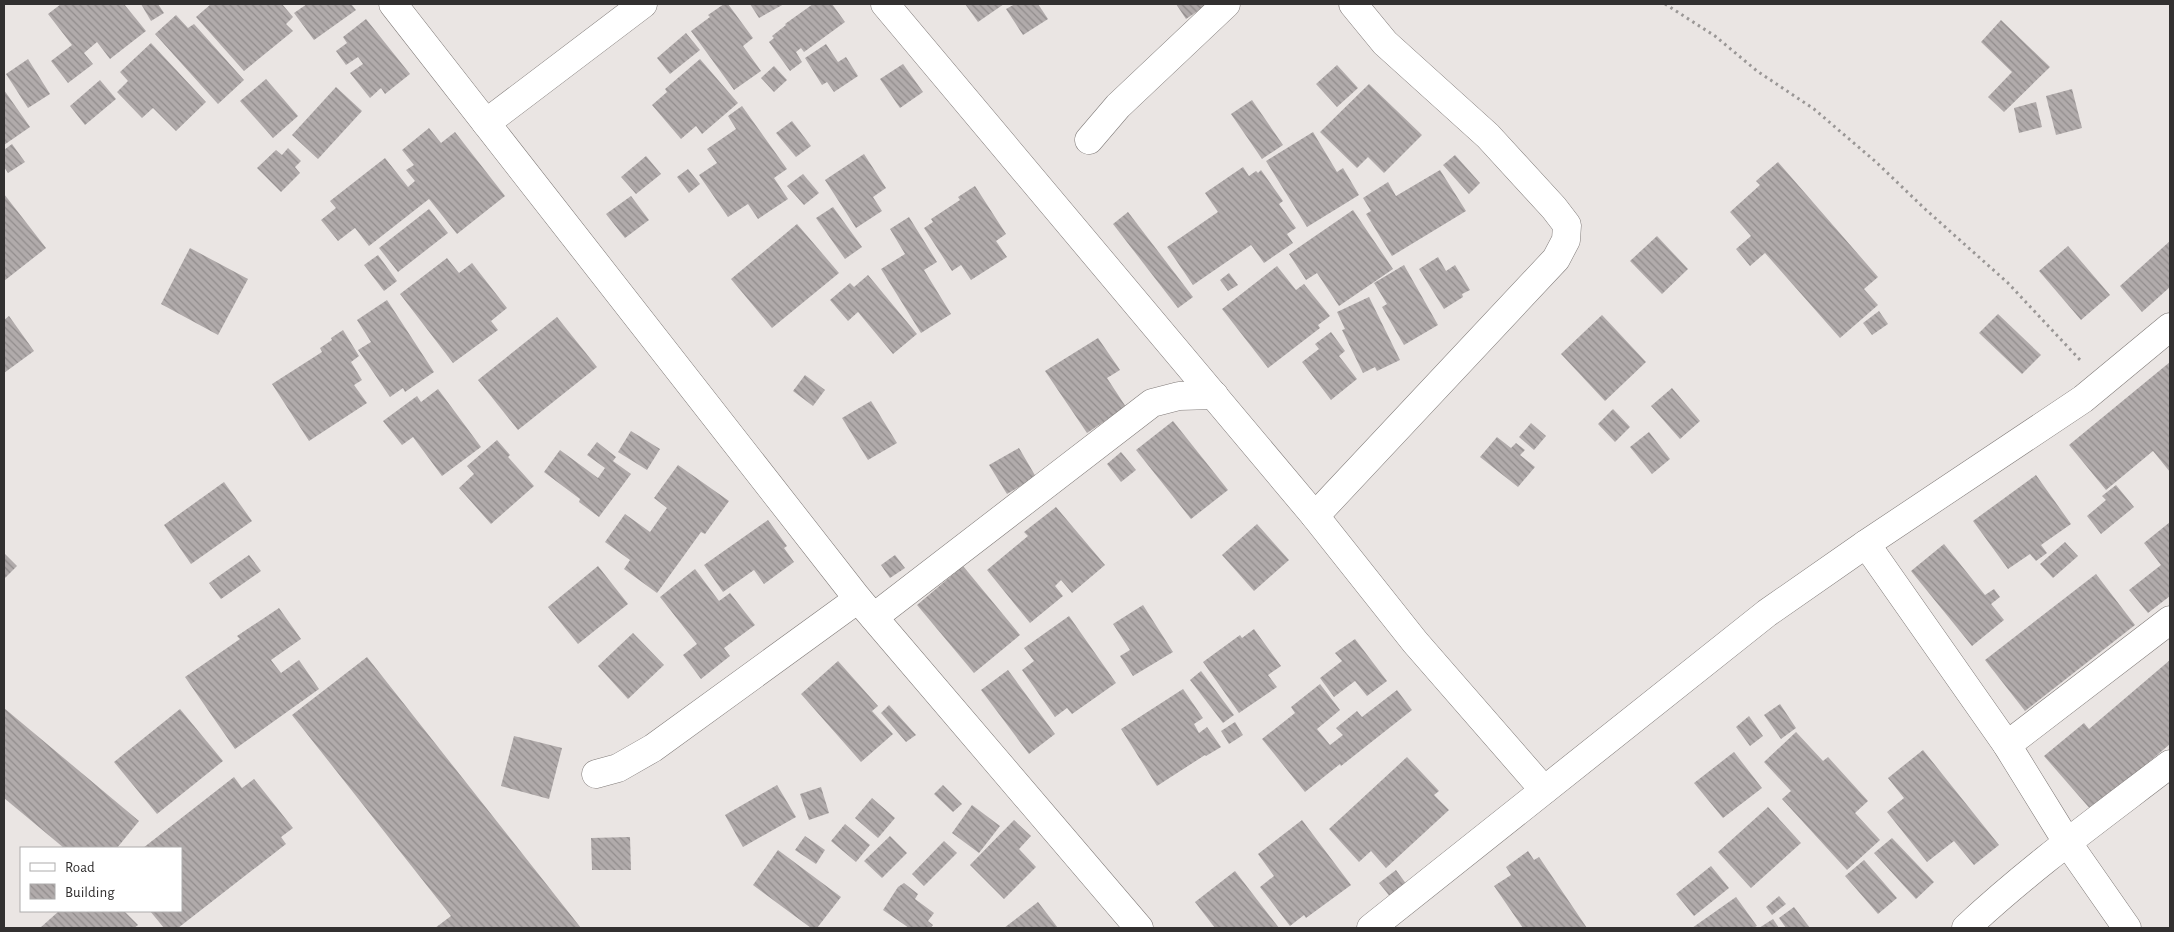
<svg xmlns="http://www.w3.org/2000/svg" width="2174" height="932" viewBox="0 0 2174 932" font-family="'Alegreya Sans',sans-serif">
<defs>
<pattern id="building-back-hatch" width="6" height="6" patternUnits="userSpaceOnUse" patternTransform="scale(1.25)"><rect width="6" height="6" fill="#b1abab"/><path d="M-1 5l2 2M0 0l6 6M5-1l2 2" fill="none" stroke="#918c8c"/></pattern>
</defs>
<rect width="100%" height="100%" fill="#eae5e3"/>
<g fill="url(#building-back-hatch)">
<path d="M61 4H124L146 31 110 59 97 42 84 53 93 64 68 83 51 61 72 45 48 14Z"/>
<path d="M141 4H158L164 13 151 21Z"/>
<path d="M211 4H282L293 17 286 24 293 31 244 71 196 17Z"/>
<path d="M307 4H351L356 10 314 40 294 13Z"/>
<path d="M724 4H728L753 38 743 46 761 71 734 90 691 31 710 17 708 15Z"/>
<path d="M750 4H784L759 18Z"/>
<path d="M813 4H832L845 22 804 52 801 48 796 52 802 62 790 71 769 42 774 38 772 36 786 25 785 24Z"/>
<path d="M965 4H1004L978 22Z"/>
<path d="M1015 4H1038L1048 19 1023 35 1006 9Z"/>
<path d="M1176 4H1208L1186 19Z"/>
<path d="M176 15 188 28 194 24 244 80 218 104 155 34Z"/>
<path d="M366 19 410 74 385 94 381 88 370 98 350 73 363 64 358 57 346 65 336 51 347 43 343 37Z"/>
<path d="M2001 20 2050 67 2004 112 1988 97 2012 72 1981 42Z"/>
<path d="M686 33 700 50 670 74 657 58Z"/>
<path d="M151 43 206 102 176 131 153 108 142 118 117 92 128 81 120 72Z"/>
<path d="M826 44 838 62 846 57 858 76 834 92 827 82 822 85 805 58Z"/>
<path d="M28 59 50 94 28 108 6 74Z"/>
<path d="M700 59 738 103 702 134 696 126 681 139 652 105 667 92 665 89Z"/>
<path d="M903 64 923 92 900 108 880 79Z"/>
<path d="M1337 65 1358 88 1337 107 1316 84Z"/>
<path d="M774 66 787 80 774 92 761 78Z"/>
<path d="M266 79 298 116 273 138 240 101Z"/>
<path d="M100 80 116 99 85 125 70 106Z"/>
<path d="M1369 84 1422 135 1384 173 1368 157 1357 168 1320 132Z"/>
<path d="M336 87 362 111 318 159 292 135Z"/>
<path d="M2072 89 2082 128 2056 135 2046 96Z"/>
<path d="M4 90 30 127 4 145Z"/>
<path d="M1252 100 1283 145 1262 159 1231 114Z"/>
<path d="M2036 102 2042 127 2019 133 2014 108Z"/>
<path d="M742 106 787 169 774 178 788 199 758 219 748 204 728 217 699 175 717 163 707 149 736 129 728 116Z"/>
<path d="M792 121 811 146 796 157 776 133Z"/>
<path d="M429 128 441 143 455 132 505 196 457 234 429 199 369 246 355 228 338 241 321 220 336 208 330 201 385 158 408 187 415 181 406 170 414 165 402 150Z"/>
<path d="M1313 132 1337 172 1343 168 1359 195 1307 227 1266 161Z"/>
<path d="M12 144 25 162 8 173 4 167V150Z"/>
<path d="M288 148 301 161 295 167 300 173 281 192 257 168 276 150 282 155Z"/>
<path d="M864 154 886 188 873 197 882 211 856 228 825 180Z"/>
<path d="M1455 155 1480 183 1469 194 1443 165Z"/>
<path d="M646 156 661 174 636 194 621 177Z"/>
<path d="M1778 162 1878 277 1864 289 1878 305 1840 338 1765 253 1750 266 1736 249 1751 236 1730 212 1760 185 1756 181Z"/>
<path d="M1243 167 1249 176 1256 171 1258 173 1261 170 1283 201 1279 204 1296 228 1287 234 1293 243 1264 263 1251 245 1193 285 1167 247 1218 212 1205 193Z"/>
<path d="M688 169 700 184 689 193 677 177Z"/>
<path d="M1440 170 1466 211 1392 256 1366 214 1371 211 1363 198 1388 182 1396 196Z"/>
<path d="M803 174 819 193 804 205 787 186Z"/>
<path d="M975 186 1006 234 996 241 1007 257 971 280 961 265 952 271 924 228 933 222 931 219 960 200 958 197Z"/>
<path d="M4 194 46 248 4 281Z"/>
<path d="M631 196 649 220 625 238 606 214Z"/>
<path d="M833 207 862 247 845 259 816 218Z"/>
<path d="M429 209 448 233 398 272 379 248Z"/>
<path d="M1353 210 1393 269 1339 306 1317 273 1306 280 1289 254Z"/>
<path d="M1128 212 1193 297 1178 308 1113 224Z"/>
<path d="M909 217 937 262 924 270 951 314 921 333 881 269 905 254 890 229Z"/>
<path d="M797 224 839 273 772 328 731 279Z"/>
<path d="M1657 236 1688 269 1662 294 1630 261Z"/>
<path d="M2170 241V287L2142 312 2120 286Z"/>
<path d="M2068 246 2110 295 2081 320 2039 271Z"/>
<path d="M190 248 248 279 218 335 161 304Z"/>
<path d="M378 255 397 281 384 291 364 265Z"/>
<path d="M1438 257 1446 271 1455 265 1470 290 1462 294 1463 297 1444 309 1419 269Z"/>
<path d="M447 258 459 273 472 263 507 308 491 321 498 330 453 363 400 294Z"/>
<path d="M1404 265 1438 325 1404 345 1382 307 1387 304 1374 283Z"/>
<path d="M1277 266 1296 290 1304 284 1330 316 1318 325 1320 328 1268 368 1222 309Z"/>
<path d="M1229 273 1238 285 1228 291 1220 280Z"/>
<path d="M868 275 917 334 893 354 858 312 848 321 830 300 850 283 854 287Z"/>
<path d="M1369 297 1400 360 1377 371 1375 367 1363 373 1342 330 1345 329 1337 312Z"/>
<path d="M387 300 434 372 405 392 403 388 390 397 358 350 371 342 357 320Z"/>
<path d="M1879 311 1888 324 1872 335 1863 323Z"/>
<path d="M1998 314 2041 355 2022 374 1979 333Z"/>
<path d="M1602 315 1646 362 1605 401 1561 354Z"/>
<path d="M9 316 34 351 4 373V320Z"/>
<path d="M557 317 597 367 518 430 478 380Z"/>
<path d="M343 330 359 356 351 362 362 380 354 385 367 403 309 441 272 384 322 352 320 348 332 340 331 338Z"/>
<path d="M1331 332 1345 351 1339 356 1357 379 1331 400 1302 362 1319 349 1315 344Z"/>
<path d="M1098 338 1120 370 1107 378 1126 407 1087 433 1045 371Z"/>
<path d="M2170 362V472L2153 451 2106 490 2069 445Z"/>
<path d="M805 375 825 390 813 406 793 391Z"/>
<path d="M1672 388 1700 421 1680 439 1651 406Z"/>
<path d="M438 389 481 447 442 476 413 437 402 445 383 421 417 396 421 402Z"/>
<path d="M871 401 897 443 868 460 842 418Z"/>
<path d="M1613 409 1630 427 1615 442 1598 424Z"/>
<path d="M1173 421 1228 490 1191 519 1136 450Z"/>
<path d="M1531 423 1546 436 1534 450 1519 437Z"/>
<path d="M631 431 660 449 647 470 618 452Z"/>
<path d="M1649 432 1670 459 1652 474 1630 447Z"/>
<path d="M1497 437 1511 448 1516 443 1525 450 1520 455 1535 467 1518 487 1480 457Z"/>
<path d="M497 440 510 455 508 457 534 486 491 524 459 488 474 474 467 466Z"/>
<path d="M597 442 616 457 613 461 631 474 599 517 579 502 580 499 544 472 560 450 598 478 605 468 587 455Z"/>
<path d="M1019 448 1036 477 1007 494 989 465Z"/>
<path d="M1121 452 1136 470 1121 482 1107 464Z"/>
<path d="M678 465 729 501 705 534 701 532 657 593 624 569 630 560 605 542 625 514 650 532 667 508 654 498Z"/>
<path d="M2036 475 2071 524 2041 545 2047 553 2036 561 2030 554 2008 569 1973 521Z"/>
<path d="M224 482 252 521 191 564 164 525Z"/>
<path d="M2116 485 2134 507 2101 534 2087 516 2106 500 2102 496Z"/>
<path d="M1056 507 1105 565 1072 593 1061 580 1055 586 1063 596 1030 623 987 570 1028 536 1024 532Z"/>
<path d="M768 520 787 546 784 548 794 562 764 584 754 570 723 592 704 565Z"/>
<path d="M2170 522V596L2148 613 2129 590 2161 565 2144 543Z"/>
<path d="M1257 524 1289 560 1254 591 1222 555Z"/>
<path d="M2065 542 2078 556 2053 578 2040 564Z"/>
<path d="M1944 544 1985 595 1994 589 2000 597 1991 604 2004 620 1972 646 1911 571Z"/>
<path d="M4 553 17 566 4 579Z"/>
<path d="M249 555 261 571 221 599 209 583Z"/>
<path d="M895 555 905 568 890 578 881 565Z"/>
<path d="M598 566 628 604 578 644 548 607Z"/>
<path d="M963 566 1020 635 974 673 917 605Z"/>
<path d="M695 569 719 601 730 593 755 625 724 648 730 656 701 679 683 655 697 644 660 597Z"/>
<path d="M2096 574 2135 625 2025 711 1985 660Z"/>
<path d="M1143 605 1173 652 1133 676 1120 656 1130 650 1113 624Z"/>
<path d="M279 608 301 639 271 660 281 673 299 660 319 689 235 749 185 677 240 639 237 636Z"/>
<path d="M1069 616 1116 683 1072 714 1067 708 1055 717 1022 670 1034 661 1024 648Z"/>
<path d="M1254 629 1281 666 1268 675 1277 687 1239 713 1203 662 1240 635 1242 638Z"/>
<path d="M633 633 664 665 628 699 598 666Z"/>
<path d="M1355 639 1387 681 1367 696 1355 681 1334 697 1320 678 1342 661 1335 653Z"/>
<path d="M367 657 581 928H435L451 916 292 715Z"/>
<path d="M2170 660V744L2092 811 2044 756 2084 723 2089 729Z"/>
<path d="M838 661 878 706 872 711 893 734 861 762 801 694Z"/>
<path d="M1008 670 1055 734 1029 754 981 690Z"/>
<path d="M1201 671 1234 715 1223 723 1190 680Z"/>
<path d="M1320 684 1340 710 1317 729 1330 745 1343 735 1336 728 1357 711 1362 717 1397 690 1412 710 1341 766 1340 764 1305 792 1262 739 1295 713 1291 707Z"/>
<path d="M1183 689 1203 718 1194 724 1199 733 1207 727 1221 747 1206 756 1205 755 1157 786 1121 729Z"/>
<path d="M1780 704 1796 728 1781 739 1764 715Z"/>
<path d="M889 705 916 735 906 742 881 713Z"/>
<path d="M4 708 139 821 117 848H64L4 798Z"/>
<path d="M180 709 223 761 157 814 114 762Z"/>
<path d="M1749 716 1763 736 1750 746 1736 727Z"/>
<path d="M1235 722 1243 735 1229 744 1221 731Z"/>
<path d="M1796 732 1823 761 1828 757 1868 801 1855 813 1880 840 1847 870 1782 799 1791 791 1764 762Z"/>
<path d="M514 736 562 748 549 799 501 786Z"/>
<path d="M1923 750 1999 845 1974 865 1954 841 1927 862 1887 812 1904 798 1888 778Z"/>
<path d="M1734 752 1762 788 1723 818 1694 783Z"/>
<path d="M1407 757 1439 791 1434 795 1449 810 1386 868 1371 851 1359 862 1329 829Z"/>
<path d="M234 777 242 788 254 779 293 828 281 837 286 844 178 928H164L150 911H181V848H143Z"/>
<path d="M777 785 796 817 743 847 725 815Z"/>
<path d="M943 785 962 804 953 812 934 794Z"/>
<path d="M821 787 829 813 809 820 800 794Z"/>
<path d="M872 798 895 818 878 838 855 818Z"/>
<path d="M972 805 1000 826 979 853 952 833Z"/>
<path d="M1768 807 1801 843 1751 888 1718 852Z"/>
<path d="M1014 820 1031 836 1019 849 1036 867 1004 899 970 865Z"/>
<path d="M1302 820 1351 885 1306 918 1304 915 1290 926 1260 887 1274 876 1258 854Z"/>
<path d="M845 824 870 845 856 862 831 841Z"/>
<path d="M805 836 825 850 816 864 795 850Z"/>
<path d="M890 836 907 853 882 878 864 861Z"/>
<path d="M630 837 631 870H592L591 838Z"/>
<path d="M1892 838 1934 882 1916 899 1874 853Z"/>
<path d="M944 841 957 853 924 886 912 874Z"/>
<path d="M778 850 841 897 817 928H811L753 885Z"/>
<path d="M1528 851 1534 860 1539 857 1587 928H1523L1494 886 1511 875 1506 867Z"/>
<path d="M1864 860 1897 898 1878 914 1845 876Z"/>
<path d="M1711 866 1729 888 1694 916 1676 894Z"/>
<path d="M1396 870 1412 892 1396 904 1379 883Z"/>
<path d="M1235 871 1279 928H1215L1195 902Z"/>
<path d="M904 883 918 894 915 899 934 913 928 921 933 925 931 928H909L883 910 898 887Z"/>
<path d="M1779 896 1786 904 1772 915 1766 907Z"/>
<path d="M1736 897 1757 926 1753 928H1692Z"/>
<path d="M1038 902 1058 928H1004Z"/>
<path d="M1794 907 1810 928H1786L1779 918Z"/>
<path d="M59 911H124L138 925 134 928H40Z"/>
<path d="M1773 919 1779 928H1759Z"/>
</g>
<g fill="none" stroke-linecap="round" stroke-linejoin="round">
<defs>
<g id="minor">
<path d="M393 4 858 599 1139 928"/>
<path d="M885 4 1315 516 1415 642 1544 790"/>
<path d="M486 123 643 4"/>
<path d="M1089 140 1118 106 1226 4"/>
<path d="M1315 516 1556 259 1566 240 1567 225 1554 208 1488 136 1385 43 1353 4"/>
<path d="M1866 544 2007 745 2067 842 2127 928"/>
<path d="M874 617 1152 403 1179 396 1214 395"/>
<path d="M2007 745 2170 620"/>
<path d="M596 774 618 768 653 748 858 599"/>
<path d="M1371 928 1767 613 1866 544 2083 399 2170 327"/>
<path d="M1966 928C2030 868 2101 817 2170 764"/>
</g>
</defs>
<use href="#minor" stroke="#807b79" stroke-width="29"/>
<path stroke="#9a9796" stroke-width="3" stroke-dasharray="2.5 4" stroke-linecap="butt" d="M1665 4 1715 36 1757 71 1814 109 1876 162 1925 209 2008 283 2081 361"/>
<use href="#minor" stroke="#fff" stroke-width="28"/>
</g>
<rect width="2174" height="932" fill="none" stroke="#323030" stroke-width="10"/>
<rect x="20" y="847" width="162" height="65" fill="#ffffff" stroke="#adacac"/>
<rect x="30" y="863" width="25" height="8" fill="#ffffff" stroke="#adacac"/>
<text x="65" y="872" font-size="15" fill="#323030">Road</text>
<rect x="30" y="884" width="25" height="15" fill="url(#building-back-hatch)" stroke="#adacac"/>
<text x="65" y="897" font-size="15" fill="#323030">Building</text>
</svg>
